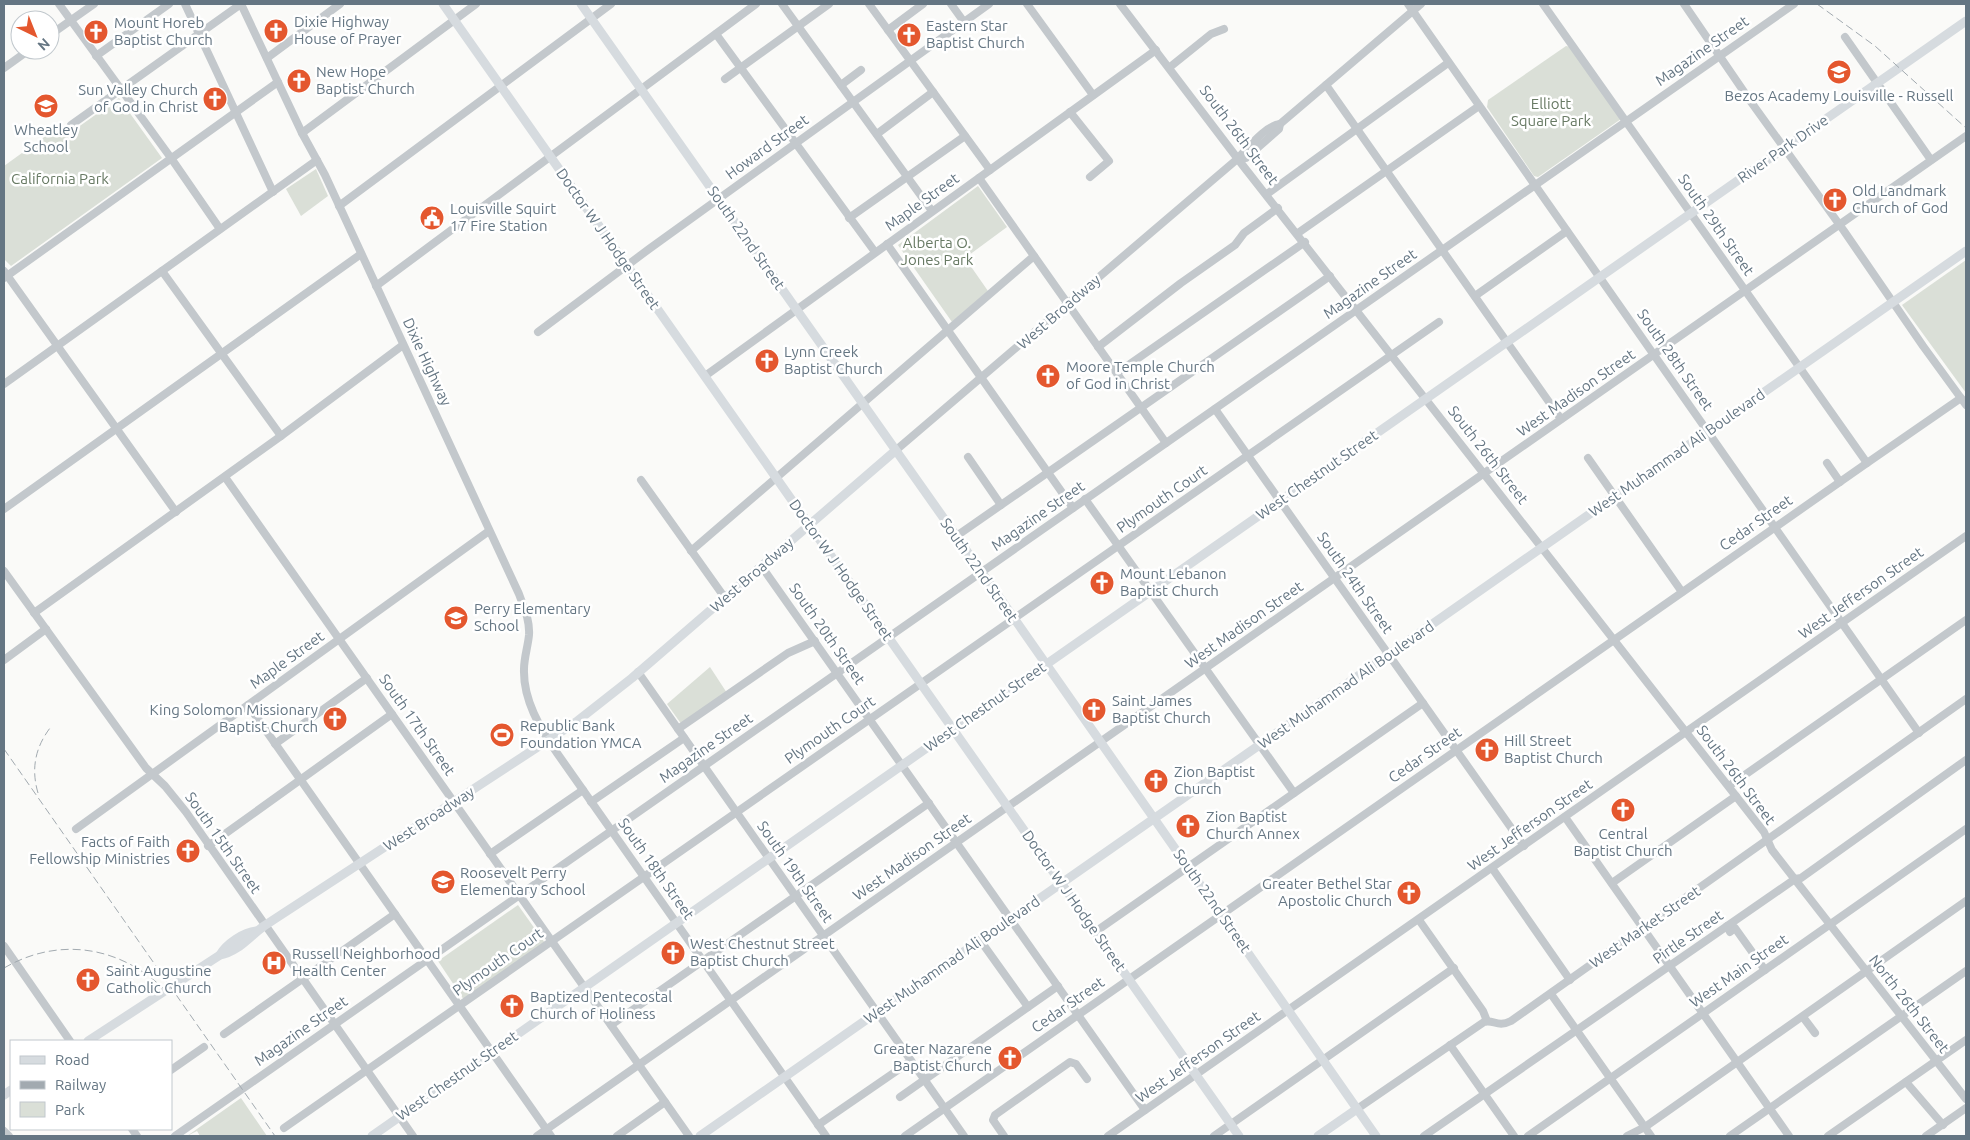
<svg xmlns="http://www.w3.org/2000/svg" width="1970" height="1140" viewBox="0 0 1970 1140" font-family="Ubuntu,sans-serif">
<rect width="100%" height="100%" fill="#fafaf8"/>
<g fill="#dadfd7">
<path d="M1566 46 1571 47 1621 119 1538 177 1534 176 1487 107 1488 100Z"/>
<path d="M119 98 162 158 11 266 4 259V166L62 124 70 133Z"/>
<path d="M316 169 328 196 301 216 286 189Z"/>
<path d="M978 186 1007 227 965 258 988 291 952 322 898 245Z"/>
<path d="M1966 260V393L1902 305Z"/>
<path d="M710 667 727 693 682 725 667 704Z"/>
<path d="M518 905 545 943 464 1000 438 961Z"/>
<path d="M241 1098 267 1136H200L197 1131 187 1136Z"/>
</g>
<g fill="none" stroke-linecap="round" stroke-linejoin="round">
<g stroke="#c3c8cc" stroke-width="8">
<path d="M59 4 171 158 220 229"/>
<path d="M185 4 273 192"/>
<path d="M241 4 302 133 325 175 519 594C524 608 530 620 529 635 528 646 524 658 524 669 523 700 540 728 557 753L826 1136"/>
<path d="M782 4 932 211"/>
<path d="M869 4 990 170"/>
<path d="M951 4 964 22"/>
<path d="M1027 4 1093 95"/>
<path d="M1120 4 1244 167 1764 832 1772 850 1966 1099"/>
<path d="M1408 4 1919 733"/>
<path d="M1543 4 1867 463"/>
<path d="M1684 4 1751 102 1844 231 1923 346 1966 405"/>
<path d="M888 30 923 4"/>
<path d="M716 34 875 252"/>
<path d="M50 35 94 4"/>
<path d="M1845 37 1931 160"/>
<path d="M96 56 169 4"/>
<path d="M267 58 340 4"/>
<path d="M1170 67 1211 34 1224 29"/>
<path d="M4 68 29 50"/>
<path d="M725 79 829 4"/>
<path d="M841 85 861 70"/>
<path d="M1326 85 1561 419"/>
<path d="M1070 112 1109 161 1090 177"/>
<path d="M71 125 241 4"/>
<path d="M302 133 476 4"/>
<path d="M877 134 933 92"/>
<path d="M1238 158H1246L1279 129 1280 124"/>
<path d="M979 178 1166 443"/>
<path d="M1267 194 1448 63"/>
<path d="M339 206 611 4"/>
<path d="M849 218 965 136"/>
<path d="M1298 233 1479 106"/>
<path d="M887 244 1073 508"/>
<path d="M4 271 176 512"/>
<path d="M162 271 281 436"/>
<path d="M4 278 278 82"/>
<path d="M376 286 756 4"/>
<path d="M1475 296 1567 231"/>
<path d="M538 332 649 249 989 4"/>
<path d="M1098 347 1181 283 1235 245 1244 233 1278 208"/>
<path d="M1117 373 1305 242"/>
<path d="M705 376 1156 50"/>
<path d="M4 384 317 160"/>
<path d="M1215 409 1524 846"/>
<path d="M895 451 1235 161C1246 151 1264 126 1280 124L1421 4"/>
<path d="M968 457 1001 505"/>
<path d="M1588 458 1682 592"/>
<path d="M1827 463 1840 482"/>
<path d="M225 477 689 1136"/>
<path d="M641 480 725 598"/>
<path d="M1085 499 1294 793"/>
<path d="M4 509 361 254"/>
<path d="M955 537 1330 276"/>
<path d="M691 551 1034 256"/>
<path d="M762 567 1145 1110"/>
<path d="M4 571 146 768 165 786 186 812 413 1136"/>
<path d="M34 613 281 436 403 345"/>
<path d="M4 660 46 629"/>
<path d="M638 672 964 1136"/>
<path d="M248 705 551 1136"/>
<path d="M678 729 788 653 815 641"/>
<path d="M275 744 367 678"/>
<path d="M1729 786 1966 620"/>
<path d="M591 802 684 738"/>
<path d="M1565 817 1789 1136"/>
<path d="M76 829 489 531"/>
<path d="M208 846 392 714"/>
<path d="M490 854 583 790"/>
<path d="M1492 868 1570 980"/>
<path d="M1612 883 1736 796"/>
<path d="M1419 920 1483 1011 1487 1021"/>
<path d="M1727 926 1730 932 1735 928 1765 970"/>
<path d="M1095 932 1423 703"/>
<path d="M980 940 1028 1007"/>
<path d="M4 946 70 1041"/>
<path d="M1551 994 1651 1136"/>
<path d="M1803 1017 1815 1033"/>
<path d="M611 1025 929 803"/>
<path d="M224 1034 395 914"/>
<path d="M1450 1045 1514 1136"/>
<path d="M171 1070 204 1047"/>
<path d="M1906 1082 1943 1125"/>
<path d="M900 1097 1058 986"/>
<path d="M1357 1109 1484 1022C1494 1019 1497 1028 1511 1021L1966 699"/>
<path d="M818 1125 911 1061"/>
<path d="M284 1128 1439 322"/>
<path d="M132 1129 137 1136"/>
<path d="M4 1131 9 1136"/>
<path d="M175 1136 1794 4"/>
<path d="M537 1136 1966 136"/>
<path d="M617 1136 665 1102"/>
<path d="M905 1136 1867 463 1961 398"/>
<path d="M1004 1136 993 1120 995 1115 1060 1069 1070 1062 1076 1064 1087 1079"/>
<path d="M1108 1136 1966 536"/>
<path d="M1214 1136 1454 968"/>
<path d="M1424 1136 1795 879 1801 878 1966 760"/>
<path d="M1528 1136 1966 829"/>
<path d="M1627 1136 1645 1127 1966 901"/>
<path d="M1730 1136 1966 971"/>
<path d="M1828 1136 1966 1040"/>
<path d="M1926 1136 1966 1108"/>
</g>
<g stroke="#d6dbdf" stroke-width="9">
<path d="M443 4 1239 1136"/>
<path d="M581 4 988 581 1376 1136"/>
<path d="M220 955C226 944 244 932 256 931"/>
<path d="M88 1041 220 955C238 952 250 936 264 926L576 722 632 678 895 451"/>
<path d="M4 1095 11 1090"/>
<path d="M372 1136 1966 21"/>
<path d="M700 1136 1966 251"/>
<path d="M1318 1136 1357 1109"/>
</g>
<g stroke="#a2aab0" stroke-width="1" stroke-dasharray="8 4" stroke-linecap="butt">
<path d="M1817 4 1875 46 1966 128"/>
<path d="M4 749 275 1136"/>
<path d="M38 793C31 769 35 748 50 728"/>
<path d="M4 968C61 935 124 947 169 994"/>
</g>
</g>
<defs>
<symbol id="church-disc" viewBox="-11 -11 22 22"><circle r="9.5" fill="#e4572e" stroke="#fff"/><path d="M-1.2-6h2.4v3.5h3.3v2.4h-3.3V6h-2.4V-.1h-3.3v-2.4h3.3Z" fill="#fff"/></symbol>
<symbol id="school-disc" viewBox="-11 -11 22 22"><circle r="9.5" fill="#e4572e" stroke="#fff"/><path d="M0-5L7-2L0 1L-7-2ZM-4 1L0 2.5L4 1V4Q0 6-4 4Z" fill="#fff"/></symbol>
<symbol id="civic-disc" viewBox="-11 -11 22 22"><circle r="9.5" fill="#e4572e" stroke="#fff"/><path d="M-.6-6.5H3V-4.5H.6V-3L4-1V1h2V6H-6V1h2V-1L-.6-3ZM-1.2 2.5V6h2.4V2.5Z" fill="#fff"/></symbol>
<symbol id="stadium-disc" viewBox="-11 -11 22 22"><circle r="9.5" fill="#e4572e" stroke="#fff"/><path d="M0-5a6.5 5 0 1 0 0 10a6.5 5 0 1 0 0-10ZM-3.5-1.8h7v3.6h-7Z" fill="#fff"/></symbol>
<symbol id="hospital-disc" viewBox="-11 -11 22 22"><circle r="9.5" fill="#e4572e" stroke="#fff"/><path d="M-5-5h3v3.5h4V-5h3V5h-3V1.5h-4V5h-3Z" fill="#fff"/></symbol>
</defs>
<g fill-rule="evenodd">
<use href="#church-disc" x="262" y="17" width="28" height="28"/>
<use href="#church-disc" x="82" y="18" width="28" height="28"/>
<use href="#church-disc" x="895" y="21" width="28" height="28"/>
<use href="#school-disc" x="1825" y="58" width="28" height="28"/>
<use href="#church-disc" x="285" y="67" width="28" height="28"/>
<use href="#church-disc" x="201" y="85" width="28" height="28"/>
<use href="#school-disc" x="32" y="92" width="28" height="28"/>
<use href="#church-disc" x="1821" y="186" width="28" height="28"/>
<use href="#civic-disc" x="418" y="204" width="28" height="28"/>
<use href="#church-disc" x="753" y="347" width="28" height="28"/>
<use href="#church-disc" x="1034" y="362" width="28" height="28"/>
<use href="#church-disc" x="1088" y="569" width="28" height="28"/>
<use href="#school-disc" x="442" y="604" width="28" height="28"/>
<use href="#church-disc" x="1080" y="696" width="28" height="28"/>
<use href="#church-disc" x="321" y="705" width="28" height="28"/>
<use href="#stadium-disc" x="488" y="721" width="28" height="28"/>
<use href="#church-disc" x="1473" y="736" width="28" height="28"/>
<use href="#church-disc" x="1142" y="767" width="28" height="28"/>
<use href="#church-disc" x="1609" y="796" width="28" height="28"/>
<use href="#church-disc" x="1174" y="812" width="28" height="28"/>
<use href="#church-disc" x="174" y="837" width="28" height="28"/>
<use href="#school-disc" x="429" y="868" width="28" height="28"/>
<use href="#church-disc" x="1395" y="879" width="28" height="28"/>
<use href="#church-disc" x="659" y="939" width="28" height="28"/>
<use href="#hospital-disc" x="260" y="949" width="28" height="28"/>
<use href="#church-disc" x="74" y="966" width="28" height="28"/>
<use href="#church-disc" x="498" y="992" width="28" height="28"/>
<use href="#church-disc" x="996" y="1044" width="28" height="28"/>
</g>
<g text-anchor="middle" stroke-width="5" stroke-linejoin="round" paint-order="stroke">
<g font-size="15" fill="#657683" stroke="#fff" text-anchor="start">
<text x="294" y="27">Dixie Highway<tspan x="294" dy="17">House of Prayer</tspan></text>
<text x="114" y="28">Mount Horeb<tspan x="114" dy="17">Baptist Church</tspan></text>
<text x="926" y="31">Eastern Star<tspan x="926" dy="17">Baptist Church</tspan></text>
<text x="316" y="77">New Hope<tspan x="316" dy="17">Baptist Church</tspan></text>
<text x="198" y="95" text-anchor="end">Sun Valley Church<tspan x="198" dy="17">of God in Christ</tspan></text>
<text x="1839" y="101" text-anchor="middle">Bezos Academy Louisville - Russell</text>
<text x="46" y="135" text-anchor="middle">Wheatley<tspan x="46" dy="17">School</tspan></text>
<text x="1852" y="196">Old Landmark<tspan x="1852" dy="17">Church of God</tspan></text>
<text x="450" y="214">Louisville Squirt<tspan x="450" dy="17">17 Fire Station</tspan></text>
<text x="784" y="357">Lynn Creek<tspan x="784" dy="17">Baptist Church</tspan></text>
<text x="1066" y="372">Moore Temple Church<tspan x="1066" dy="17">of God in Christ</tspan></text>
<text x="1120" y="579">Mount Lebanon<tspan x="1120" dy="17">Baptist Church</tspan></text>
<text x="474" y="614">Perry Elementary<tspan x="474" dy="17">School</tspan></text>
<text x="1112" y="706">Saint James<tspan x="1112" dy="17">Baptist Church</tspan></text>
<text x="318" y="715" text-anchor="end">King Solomon Missionary<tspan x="318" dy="17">Baptist Church</tspan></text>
<text x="520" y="731">Republic Bank<tspan x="520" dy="17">Foundation YMCA</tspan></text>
<text x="1504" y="746">Hill Street<tspan x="1504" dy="17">Baptist Church</tspan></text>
<text x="1174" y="777">Zion Baptist<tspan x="1174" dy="17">Church</tspan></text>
<text x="1206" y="822">Zion Baptist<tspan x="1206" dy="17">Church Annex</tspan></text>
<text x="1623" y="839" text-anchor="middle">Central<tspan x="1623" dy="17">Baptist Church</tspan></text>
<text x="170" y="847" text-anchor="end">Facts of Faith<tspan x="170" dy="17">Fellowship Ministries</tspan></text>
<text x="460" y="878">Roosevelt Perry<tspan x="460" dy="17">Elementary School</tspan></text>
<text x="1392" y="889" text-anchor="end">Greater Bethel Star<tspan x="1392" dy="17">Apostolic Church</tspan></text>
<text x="690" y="949">West Chestnut Street<tspan x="690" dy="17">Baptist Church</tspan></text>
<text x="292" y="959">Russell Neighborhood<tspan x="292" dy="17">Health Center</tspan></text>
<text x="106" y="976">Saint Augustine<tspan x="106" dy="17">Catholic Church</tspan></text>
<text x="530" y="1002">Baptized Pentecostal<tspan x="530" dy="17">Church of Holiness</tspan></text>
<text x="992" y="1054" text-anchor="end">Greater Nazarene<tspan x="992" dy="17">Baptist Church</tspan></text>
</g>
<g font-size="15" fill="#657683" stroke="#fff">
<text transform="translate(1702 51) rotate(-35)" y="5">Magazine Street</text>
<text transform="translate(1239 135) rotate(53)" y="5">South 26th Street</text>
<text transform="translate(767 147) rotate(-36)" y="5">Howard Street</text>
<text transform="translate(1783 149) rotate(-35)" y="5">River Park Drive</text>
<text transform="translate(922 202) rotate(-36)" y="5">Maple Street</text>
<text transform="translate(1716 225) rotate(55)" y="5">South 29th Street</text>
<text transform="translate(746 238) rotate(55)" y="5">South 22nd Street</text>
<text transform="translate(608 239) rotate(55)" y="5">Doctor W J Hodge Street</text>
<text transform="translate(1370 284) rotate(-35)" y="5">Magazine Street</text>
<text transform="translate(1059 312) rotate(-41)" y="5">West Broadway</text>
<text transform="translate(1675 360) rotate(55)" y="5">South 28th Street</text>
<text transform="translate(427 362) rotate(65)" y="5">Dixie Highway</text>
<text transform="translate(1576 393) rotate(-35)" y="5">West Madison Street</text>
<text transform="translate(1677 453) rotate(-35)" y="5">West Muhammad Ali Boulevard</text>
<text transform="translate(1488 455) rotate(52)" y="5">South 26th Street</text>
<text transform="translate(1317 475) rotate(-35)" y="5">West Chestnut Street</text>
<text transform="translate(1162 499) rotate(-35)" y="5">Plymouth Court</text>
<text transform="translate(1038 516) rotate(-35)" y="5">Magazine Street</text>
<text transform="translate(1756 523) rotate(-35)" y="5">Cedar Street</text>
<text transform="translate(841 570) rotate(55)" y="5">Doctor W J Hodge Street</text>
<text transform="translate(979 570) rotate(55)" y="5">South 22nd Street</text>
<text transform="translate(752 575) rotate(-41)" y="5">West Broadway</text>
<text transform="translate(1355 583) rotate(55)" y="5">South 24th Street</text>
<text transform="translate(1861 593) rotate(-35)" y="5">West Jefferson Street</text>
<text transform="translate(1244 625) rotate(-35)" y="5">West Madison Street</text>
<text transform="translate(827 634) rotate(55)" y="5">South 20th Street</text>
<text transform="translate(287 660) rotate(-36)" y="5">Maple Street</text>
<text transform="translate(1346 685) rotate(-35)" y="5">West Muhammad Ali Boulevard</text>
<text transform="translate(985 707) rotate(-35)" y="5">West Chestnut Street</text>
<text transform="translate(417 725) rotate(55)" y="5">South 17th Street</text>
<text transform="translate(830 730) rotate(-35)" y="5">Plymouth Court</text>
<text transform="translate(706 748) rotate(-35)" y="5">Magazine Street</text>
<text transform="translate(1425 755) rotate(-35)" y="5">Cedar Street</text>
<text transform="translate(1736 775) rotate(53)" y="5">South 26th Street</text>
<text transform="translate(429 819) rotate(-33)" y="5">West Broadway</text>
<text transform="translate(1530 825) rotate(-35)" y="5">West Jefferson Street</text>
<text transform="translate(223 843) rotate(55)" y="5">South 15th Street</text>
<text transform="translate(912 857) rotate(-35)" y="5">West Madison Street</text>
<text transform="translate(656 869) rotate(55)" y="5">South 18th Street</text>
<text transform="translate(795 872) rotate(55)" y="5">South 19th Street</text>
<text transform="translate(1074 901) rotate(55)" y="5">Doctor W J Hodge Street</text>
<text transform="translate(1212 901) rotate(55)" y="5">South 22nd Street</text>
<text transform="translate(1645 927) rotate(-35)" y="5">West Market Street</text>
<text transform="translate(1688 937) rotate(-35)" y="5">Pirtle Street</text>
<text transform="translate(952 960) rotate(-35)" y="5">West Muhammad Ali Boulevard</text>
<text transform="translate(498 962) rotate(-35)" y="5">Plymouth Court</text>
<text transform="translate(1739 971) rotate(-35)" y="5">West Main Street</text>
<text transform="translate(1909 1004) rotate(52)" y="5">North 26th Street</text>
<text transform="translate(1068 1005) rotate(-35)" y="5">Cedar Street</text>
<text transform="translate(301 1031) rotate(-35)" y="5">Magazine Street</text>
<text transform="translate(1198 1057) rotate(-35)" y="5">West Jefferson Street</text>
<text transform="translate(457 1076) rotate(-35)" y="5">West Chestnut Street</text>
</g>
<g font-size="15" fill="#687a64" stroke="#fff">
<text x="1551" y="109">Elliott<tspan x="1551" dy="17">Square Park</tspan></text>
<text x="60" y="184">California Park</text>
<text x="937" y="248">Alberta O.<tspan x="937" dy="17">Jones Park</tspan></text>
</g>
</g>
<rect width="1970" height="1140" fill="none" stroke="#657683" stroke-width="10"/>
<rect x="10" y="1040" width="162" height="90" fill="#ffffff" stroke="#c1c8cd"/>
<rect x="20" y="1056" width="25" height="8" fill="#d6dbdf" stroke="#c1c8cd"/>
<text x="55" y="1065" font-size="15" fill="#657683">Road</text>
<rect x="20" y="1081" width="25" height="8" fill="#a2aab0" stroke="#c1c8cd"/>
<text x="55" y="1090" font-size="15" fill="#657683">Railway</text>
<rect x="20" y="1102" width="25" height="15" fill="#dadfd7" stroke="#c1c8cd"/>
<text x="55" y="1115" font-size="15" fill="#657683">Park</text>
<g transform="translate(35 35) rotate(137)"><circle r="24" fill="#ffffff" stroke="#c1c8cd"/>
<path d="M0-4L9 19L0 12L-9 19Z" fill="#e4572e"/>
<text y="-8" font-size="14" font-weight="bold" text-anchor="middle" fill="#657683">N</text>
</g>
</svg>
